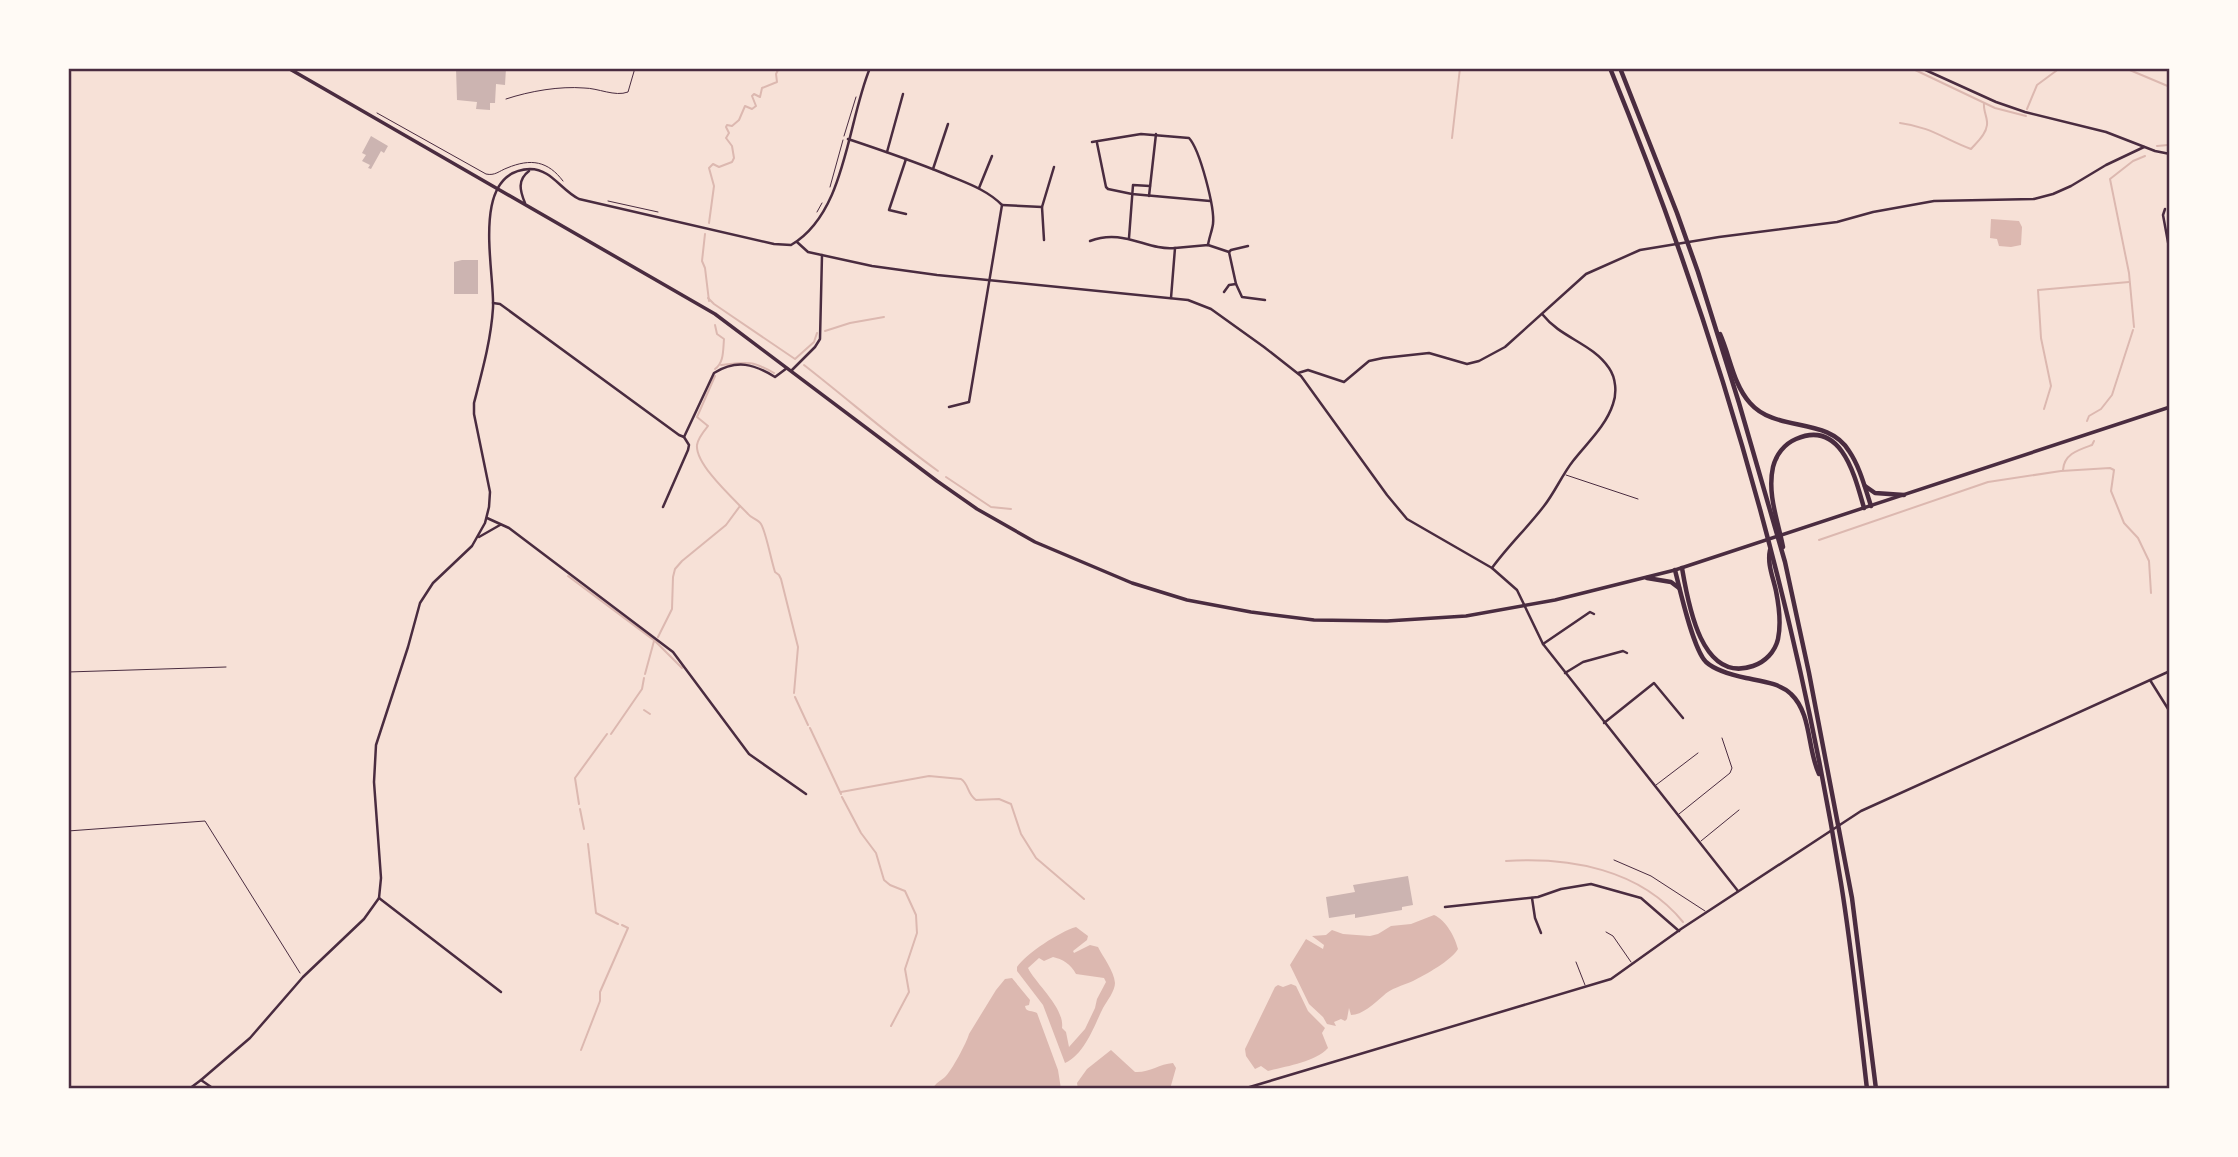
<svg xmlns="http://www.w3.org/2000/svg" width="2238" height="1157" viewBox="0 0 2238 1157" font-family="'Titillium Web',sans-serif">
<rect width="100%" height="100%" fill="#f7e1d7"/>
<g fill="#dcb8b0" fill-rule="evenodd">
<path d="M1991 219 2019 221 2022 227 2021 245 2011 247 1999 246 1997 239 1990 238Z"/>
<path d="M1434 915C1446 920 1455 937 1458 949 1452 960 1425 975 1413 981 1402 986 1391 988 1383 996 1374 1004 1362 1015 1351 1015L1349 1008 1347 1019 1345 1021 1341 1019 1334 1022 1336 1026 1327 1024 1323 1017 1309 1004 1290 965 1306 939 1323 949 1324 945 1312 936 1326 935 1332 930 1343 934 1370 936 1378 934 1391 926 1411 924Z"/>
<path d="M1076 927 1088 936 1087 940 1073 951 1074 953 1090 945 1098 947C1103 957 1114 971 1115 983 1115 991 1107 1001 1103 1008 1094 1026 1085 1054 1065 1063L1043 1005 1017 971V967C1027 953 1059 932 1076 927ZM1053 957C1062 959 1071 964 1076 974L1104 978 1106 982 1097 999 1095 1008 1085 1029 1069 1047 1066 1032 1062 1028C1065 1008 1035 983 1028 968L1039 958 1044 961Z"/>
<path d="M1012 978 1030 1000 1029 1005 1025 1006C1026 1013 1033 1010 1037 1013L1058 1070 1061 1089H932C936 1083 940 1081 945 1077 951 1072 967 1042 969 1034L996 990 1005 979Z"/>
<path d="M1291 984 1296 986 1308 1011 1325 1028 1322 1033 1328 1048C1315 1062 1287 1066 1268 1071L1261 1066 1255 1069 1246 1056 1245 1049 1275 987 1278 985 1283 987Z"/>
<path d="M1111 1050 1135 1072C1149 1073 1159 1064 1173 1063L1176 1068 1170 1089H1078L1077 1083 1087 1069Z"/>
</g>
<g fill="none" stroke-linecap="round" stroke-linejoin="round">
<g stroke="#dcb8b0" stroke-width="2">
<path d="M1911 68 1995 108 2026 116"/>
<path d="M2125 68 2170 87"/>
<path d="M2027 109 2037 85 2060 68"/>
<path d="M1900 123C1931 127 1944 139 1971 149 1976 143 1986 135 1987 125 1988 118 1983 111 1984 103"/>
<path d="M1452 138 1460 68"/>
<path d="M2157 146 2168 145"/>
<path d="M709 223 714 186 709 168 713 164 719 167 732 162 734 158 732 146 726 138 729 133 726 127 727 125 732 126 739 120 745 106 752 109 756 106 752 96 754 94 760 97 762 88 777 82 776 74 779 68"/>
<path d="M705 234 702 261 705 268 709 301"/>
<path d="M708 298 714 304 795 359 814 342 817 333"/>
<path d="M2134 327 2129 273 2110 179 2133 161 2145 156"/>
<path d="M825 331 850 323 884 317"/>
<path d="M721 365C747 362 751 360 774 373"/>
<path d="M804 365C849 400 892 438 938 471"/>
<path d="M715 369C724 363 723 350 724 339L717 334 715 325"/>
<path d="M715 376 697 417 708 426C704 431 698 438 697 445 695 465 736 501 748 514 751 518 758 519 761 524 766 532 771 560 775 572L779 575 781 579 798 647 794 693"/>
<path d="M2044 409 2051 386 2041 338 2038 290 2129 282"/>
<path d="M2087 421 2089 416 2101 409 2112 395 2133 330"/>
<path d="M2063 470C2064 454 2078 450 2092 445L2094 441"/>
<path d="M946 477 991 507 1011 509"/>
<path d="M1819 540 1988 482 2061 471 2110 468 2114 470 2111 491 2124 523 2138 538 2149 561 2151 593"/>
<path d="M568 576 655 641 682 668"/>
<path d="M658 637 672 609 673 577 675 569 682 561 726 525 740 506"/>
<path d="M645 674 654 641"/>
<path d="M795 697 808 725"/>
<path d="M644 710 650 714"/>
<path d="M810 728 841 794"/>
<path d="M611 734 642 689 644 678"/>
<path d="M841 792 929 776 961 779C969 784 967 794 976 800L999 799 1011 804 1021 834 1036 858 1084 899"/>
<path d="M842 797 861 833 876 853 884 880 890 885 905 891 916 915 917 933 905 969 909 992 891 1026"/>
<path d="M579 804 575 778 607 734"/>
<path d="M580 809 584 829"/>
<path d="M588 844 596 913 618 924"/>
<path d="M1506 861C1570 857 1640 869 1683 922"/>
<path d="M581 1050 600 1001V992L628 928 622 925"/>
</g>
</g>
<g fill="#ccb4b1">
<path d="M456 68H506L505 85 496 84 495 103H490V110L476 109 477 102 457 100Z"/>
<path d="M371 136 388 146 384 153 381 151 371 169 368 168 370 165 362 161 366 155 362 153Z"/>
<path d="M462 260H478V294H454V262Z"/>
<path d="M1408 876 1413 905 1402 907V910L1355 918V914L1329 918 1326 897 1355 892 1353 885Z"/>
</g>
<g fill="none" stroke-linecap="round" stroke-linejoin="round">
<g stroke="#4a2c40" stroke-width="1">
<path d="M506 99C530 91 560 86 584 88 598 88 615 97 628 92L635 68"/>
<path d="M377 113 486 174C495 176 499 171 507 168 531 158 548 161 563 181"/>
<path d="M844 136 856 97"/>
<path d="M830 187 843 140"/>
<path d="M608 201 658 212"/>
<path d="M2168 204 2170 199"/>
<path d="M817 212 822 203"/>
<path d="M68 672 226 667"/>
<path d="M68 831 205 821 300 973"/>
</g>
<g stroke="#4a2c40" stroke-width="1">
<path d="M1566 475 1638 499"/>
<path d="M1656 785 1698 753"/>
<path d="M1679 814 1730 773 1732 768 1722 738"/>
<path d="M1701 841 1739 810"/>
<path d="M1614 860 1651 876 1705 911"/>
<path d="M1606 932 1613 936 1631 962"/>
<path d="M1576 962 1585 985"/>
</g>
<g stroke="#4a2c40" stroke-width="2.5">
<path d="M1921 68 1996 102 2025 112 2106 132 2155 151 2170 154"/>
<path d="M848 139C881 150 913 161 945 174 966 183 986 189 1002 205L969 402 949 407"/>
<path d="M1092 142 1141 134 1189 138C1200 150 1215 208 1213 224 1212 231 1209 238 1208 245"/>
<path d="M1097 143 1106 187 1108 189 1132 194 1210 201"/>
<path d="M887 152 903 94"/>
<path d="M906 159 889 210 906 214"/>
<path d="M933 169 948 124"/>
<path d="M979 188 992 156"/>
<path d="M1149 196 1156 134"/>
<path d="M525 203C520 191 517 180 529 171"/>
<path d="M1002 205 1042 207 1054 167"/>
<path d="M1042 207 1044 240"/>
<path d="M2165 209 2163 215 2170 253"/>
<path d="M1129 238 1133 185 1150 186"/>
<path d="M1090 241C1124 228 1147 251 1175 248"/>
<path d="M797 242 808 252 872 266 937 275 1188 300 1211 309 1264 347 1301 376 1387 495 1407 519 1492 568 1517 590 1543 644 1738 891"/>
<path d="M1229 252 1231 250 1248 246"/>
<path d="M1236 284 1242 297 1265 300"/>
<path d="M1171 298 1175 248 1208 245 1229 252 1236 284 1229 285 1224 292"/>
<path d="M493 303 500 304 679 435 684 437"/>
<path d="M792 370 815 347 820 339 822 255"/>
<path d="M1298 373 1308 370 1344 382 1369 361 1383 358 1429 353 1467 364 1479 361 1505 347 1586 274 1640 250 1719 237 1837 222 1873 212 1934 201 2034 199 2053 194 2071 186 2106 165 2144 147"/>
<path d="M663 507 688 450 689 445 684 437 714 373C737 359 754 364 775 377L787 368"/>
<path d="M487 518 509 528 673 652 749 754 806 794"/>
<path d="M479 537 500 525"/>
<path d="M1492 568C1508 546 1528 527 1544 506 1555 492 1562 475 1573 461 1587 443 1606 426 1613 404 1617 393 1616 378 1609 368 1592 343 1561 338 1543 315"/>
<path d="M1543 644 1590 612 1594 614"/>
<path d="M1565 673 1583 662 1623 651 1627 653"/>
<path d="M2150 680 2170 712"/>
<path d="M1604 723 1654 683 1683 718"/>
<path d="M379 898 501 992"/>
<path d="M1532 898 1535 918 1541 933"/>
<path d="M1445 907 1538 897 1561 889 1591 884 1641 898 1679 931"/>
<path d="M201 1080 250 1038 303 977 364 919 379 898 381 878 374 782 376 745 408 647 420 603 433 583 472 546 485 523 489 507 490 492 474 414V403C482 372 491 340 493 308 495 271 469 171 530 169 551 169 561 190 579 199L774 244 791 245C846 213 847 123 870 68"/>
</g>
<g stroke="#4a2c40" stroke-width="2.5">
<path d="M189 1089 201 1080 214 1089"/>
<path d="M1243 1089 1611 979 1681 929 1861 811 2170 671"/>
</g>
<path stroke="#4a2c40" stroke-width="3.5" d="M288 68 715 314 937 481 977 509 1035 542 1132 583 1187 600 1251 612 1314 620 1387 621 1466 616 1555 600 1675 570 2170 407"/>
<g stroke="#4a2c40" stroke-width="4.5">
<path d="M1610 68C1717 330 1796 604 1841 883 1852 951 1859 1020 1867 1089"/>
<path d="M1620 68 1677 213 1698 272 1739 403 1785 562 1809 673 1852 898 1876 1089"/>
<path d="M1720 334C1730 356 1733 384 1750 403 1776 433 1828 416 1849 451 1860 467 1865 488 1871 506"/>
<path d="M1865 486 1875 493 1904 495"/>
<path d="M1783 547C1778 521 1767 494 1773 467 1776 455 1784 444 1796 439 1842 419 1855 477 1864 508"/>
<path d="M1682 568C1688 603 1701 684 1753 666 1765 662 1775 652 1778 639 1781 625 1779 606 1776 591 1773 577 1767 564 1770 550"/>
<path d="M1675 570C1680 590 1693 649 1706 662 1716 671 1732 675 1746 678 1760 681 1780 683 1791 694 1812 714 1807 749 1819 774"/>
<path d="M1647 578 1671 582 1679 588"/>
</g>
</g>
<rect width="2238" height="1157" fill="none" stroke="#fffaf5" stroke-width="140"/>
<rect x="70" y="70" width="2098" height="1017" fill="none" stroke="#4a2c40" stroke-width="2.5"/>
</svg>
